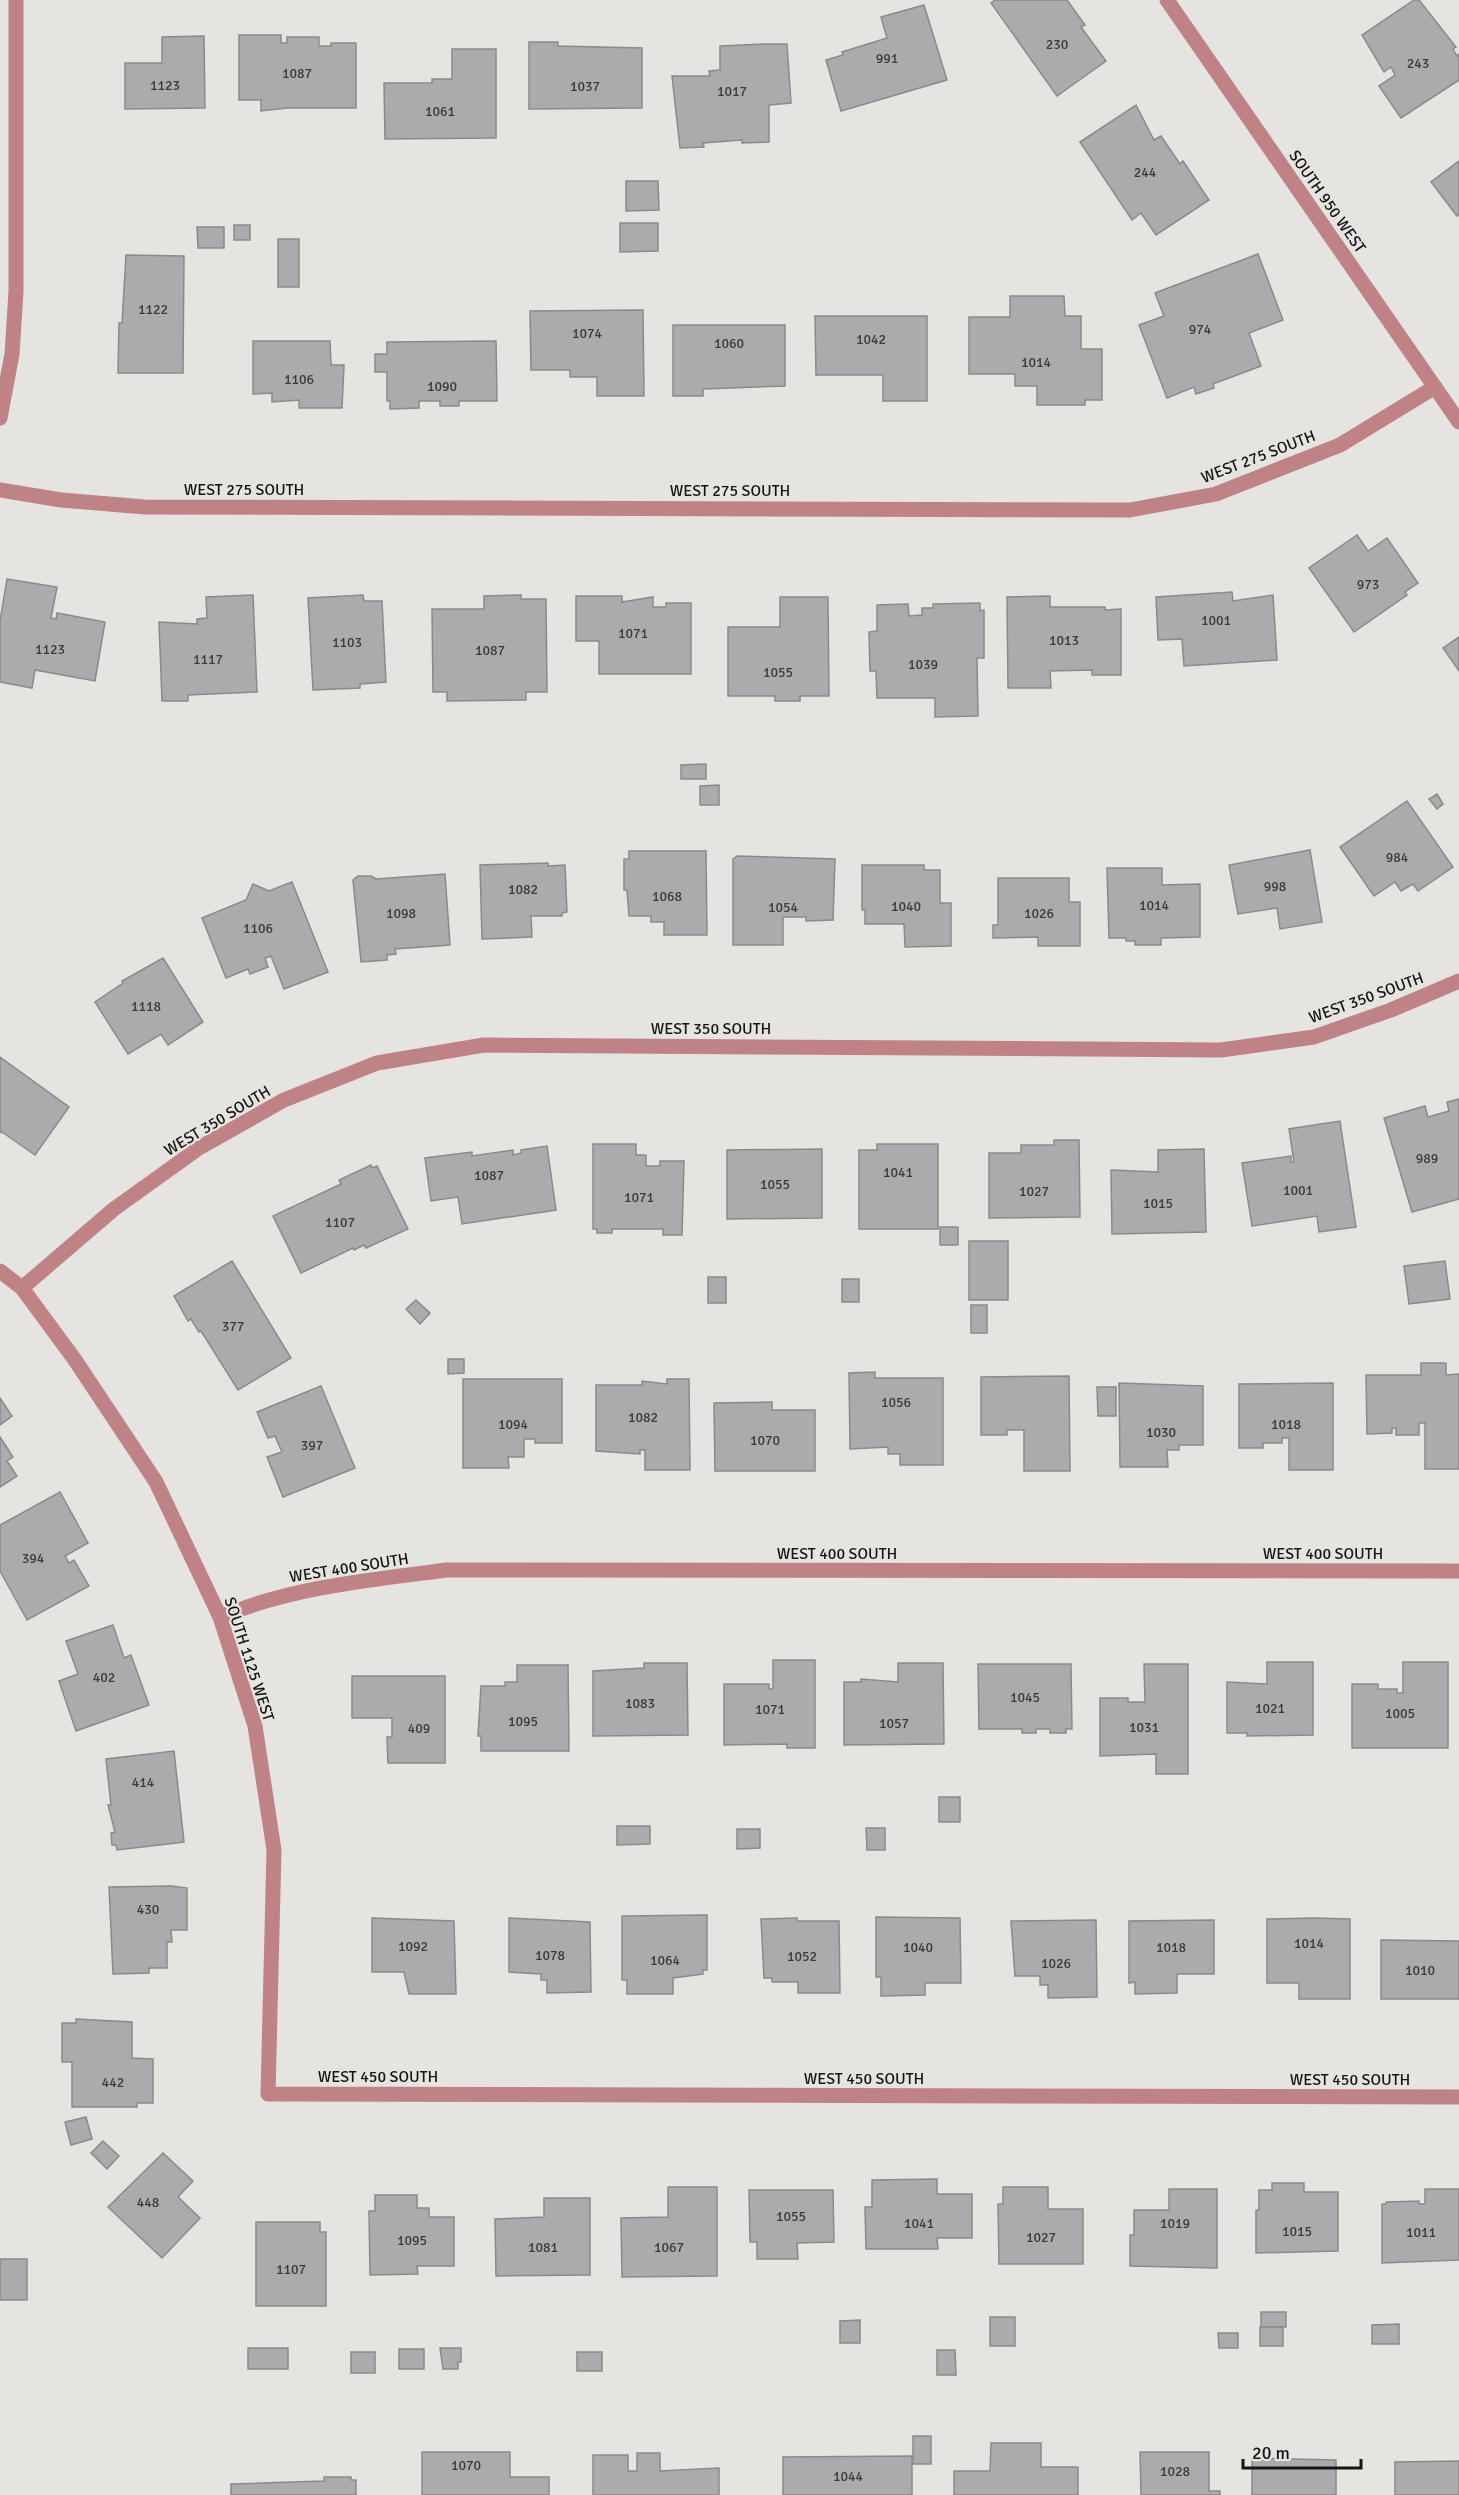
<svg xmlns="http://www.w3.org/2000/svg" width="1459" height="2495" viewBox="0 0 1459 2495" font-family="Signika,sans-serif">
<rect width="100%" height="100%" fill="#e6e4e1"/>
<g fill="#ababae" stroke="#8a8a8d" stroke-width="1.5">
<path d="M995 0H1067L1085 25 1081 27 1106 61 1057 96 991 3Z"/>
<path d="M1414 0H1419L1456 47 1453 49 1457 56 1459 54V80L1401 118 1379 86 1395 75 1391 67 1384 72 1362 35Z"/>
<path d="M924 5 947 80 841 111 826 60 843 55 842 52 887 38 881 17Z"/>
<path d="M239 35H281V43H287V37H319V46H331V43H356V108H287L261 111V100H239Z"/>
<path d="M204 36 205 108 125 109V63H162V37Z"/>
<path d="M529 42H558V46L642 48V108L529 109Z"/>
<path d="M764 44H787L791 103 769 105V142L742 143V140L703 143 704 147 680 148 672 76H710L709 71 720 70V46Z"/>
<path d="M452 49H496V138L385 139 384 83H432V79H452Z"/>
<path d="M1136 105 1154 140 1161 136 1180 164 1183 161 1209 200 1156 235 1141 213 1132 220 1080 142Z"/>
<path d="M1459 161V214L1457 216 1431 182Z"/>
<path d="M626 181H658L659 210 626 211Z"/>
<path d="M620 223H658V251L620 252Z"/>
<rect x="234" y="225" width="16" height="15"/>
<path d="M197 227H224V248H198Z"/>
<rect x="278" y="239" width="21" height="48"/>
<path d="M1258 254 1283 320 1249 333 1261 366 1213 384 1214 388 1196 394 1194 387 1167 398 1139 325 1164 316 1155 293Z"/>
<path d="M126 255 184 256 183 373H118L119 323H122Z"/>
<path d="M1010 296H1064L1065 316H1081V349H1102V400H1085V405H1037V386H1015V374H969V317H1010Z"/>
<path d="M643 310 644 396H597V377H570V370H531L530 311Z"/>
<path d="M815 316H927V401H883V375H816Z"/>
<path d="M673 325H785V386L703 389V396H673Z"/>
<path d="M253 341H330L331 365H344L342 408H299V400L272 402V393L253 394Z"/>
<path d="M496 341 497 401H459V406H440V401H419V408L390 409V401H387V372H375V354H387V342Z"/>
<path d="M1357 535 1368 551 1387 538 1418 583 1405 592 1407 595 1354 632 1309 568Z"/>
<path d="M7 579 57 587 51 618 56 619 57 613 105 622 95 681 35 670 32 688 0 682V621Z"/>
<path d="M1232 592 1233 601 1273 595 1277 660 1184 666 1182 639 1158 640 1156 597Z"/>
<path d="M253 595 257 692 188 695V701H162L159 622 197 624V619L207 618 206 597Z"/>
<path d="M363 595 364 601H382L386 682 360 684V688L313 690 308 598Z"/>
<path d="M521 595V599H546L547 692H526V700L447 701V692H433L432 609H484V596Z"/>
<path d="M576 596H622V602L653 597V607H666V603H691V674H599V641H576Z"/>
<path d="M1050 596V607H1105V610L1121 609V675H1092V670L1050 671 1051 688H1008L1007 597Z"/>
<path d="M780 597H828L829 696H800V701H775V696H728V627H780Z"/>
<path d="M980 603V611L984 610V658H977L978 716 935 717V698H877L876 671H870L869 632 877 631V605L908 604 909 616 922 615V608H933V604Z"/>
<path d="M1459 637V671L1443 648Z"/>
<path d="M706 764V779H681V765Z"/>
<path d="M719 785V805H700V786Z"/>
<path d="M1437 794 1443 804 1437 809 1429 799Z"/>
<path d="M1407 801 1453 867 1418 891 1413 884 1401 891 1395 882 1374 896 1340 847Z"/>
<path d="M1310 850 1322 922 1280 929 1277 908 1238 914 1229 865Z"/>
<path d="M629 851H706L707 935H664V922H651V916H629L627 890H624V859H629Z"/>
<path d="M737 856 835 859 833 920 806 921V917H783V945H733V859Z"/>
<path d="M548 863V866L565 865 567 912 562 913V916H531L532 937 482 939 480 865Z"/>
<path d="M862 865H924V870H940V903H951V946L905 947 904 924H865V910H862Z"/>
<path d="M1107 868H1162V885L1200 884V937L1161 938V945H1135V941H1126V938H1109Z"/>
<path d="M445 874 450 945 395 949 396 954 387 955V960L361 962 353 880 358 876H371L376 879Z"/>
<path d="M998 878H1069V902H1080V946H1038V937L993 938V925H998Z"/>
<path d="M292 882 328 972 284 989 271 956 265 958 268 967 250 974 248 969 226 978 202 918 246 900 253 884 269 891Z"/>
<path d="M163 958 203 1022 168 1045 161 1034 128 1054 95 1002 123 983 122 981Z"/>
<path d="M0 1057 69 1107 35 1155 2 1132 0 1133Z"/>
<path d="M1459 1099V1199L1412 1212 1384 1118 1425 1106 1428 1117 1449 1111 1447 1102Z"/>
<path d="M1340 1121 1356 1227 1319 1232 1317 1216 1252 1226 1242 1163 1291 1156V1162H1294L1289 1129Z"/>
<path d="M1054 1140H1079L1080 1217 989 1218V1153H1021V1145H1054Z"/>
<path d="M593 1144H636V1155H646V1166H660V1161H684L682 1235H663V1229H612V1233H597V1229H593Z"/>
<path d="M877 1144H938V1229H859V1150H877Z"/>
<path d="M547 1146 556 1210 462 1224 458 1197 431 1201 425 1158 472 1152V1156L513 1150V1155L521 1153V1150Z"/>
<path d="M822 1149V1218L727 1219V1150Z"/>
<path d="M1204 1149 1206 1232 1112 1234 1111 1170 1158 1172V1150Z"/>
<path d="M371 1165 372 1168 377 1166 408 1229 366 1248 364 1245 354 1250 353 1248 301 1273 273 1216 341 1184 339 1180Z"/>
<rect x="940" y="1227" width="18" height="18"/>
<rect x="969" y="1241" width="39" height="59"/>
<path d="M232 1261 291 1358 238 1390 201 1331 199 1332 191 1319 188 1321 174 1296Z"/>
<path d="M1445 1261 1450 1299 1409 1304 1404 1266Z"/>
<rect x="708" y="1277" width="18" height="26"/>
<rect x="842" y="1279" width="17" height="23"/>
<path d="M416 1300 430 1313 420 1324 406 1309Z"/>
<rect x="971" y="1305" width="16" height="28"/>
<path d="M448 1359H464V1373L448 1374Z"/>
<path d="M1421 1363H1446V1375L1459 1374V1469H1425V1423H1419V1435H1396V1428H1392V1433L1367 1434 1366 1375H1421Z"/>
<path d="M875 1372V1378H943V1465H900V1454H888V1447L850 1449 849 1373Z"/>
<path d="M1069 1376 1070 1471H1024V1430H1007V1435H981V1377Z"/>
<path d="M463 1379H562V1443H535V1439H524V1457H508L509 1468H463Z"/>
<path d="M667 1379H689L690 1470H645V1450H640V1454L596 1451V1385H642V1381L667 1384Z"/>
<path d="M1119 1383 1203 1386V1445H1179V1450H1167L1168 1467H1120Z"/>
<path d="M1333 1383V1470H1289V1438H1282V1443H1263V1448H1239V1384Z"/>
<path d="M321 1386 355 1468 283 1497 267 1457 282 1452 275 1436 268 1438 257 1412Z"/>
<path d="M1097 1387H1116V1416H1098Z"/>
<path d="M0 1398 12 1416 0 1425Z"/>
<path d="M772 1402V1410H815V1471H715L714 1403Z"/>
<path d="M0 1437 13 1457 7 1461 17 1476 0 1487Z"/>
<path d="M60 1492 88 1543 65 1556 69 1563 74 1560 89 1586 27 1620 0 1571V1525Z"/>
<path d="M113 1625 124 1658 131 1655 149 1705 76 1731 59 1681 78 1674 66 1641Z"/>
<path d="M773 1660H815V1748H787V1744L724 1745V1684H769V1689H773Z"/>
<path d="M1267 1662H1313V1735L1247 1736V1733H1227V1682L1267 1684Z"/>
<path d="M1403 1662H1448V1748H1352V1684H1378V1689H1397V1693H1403Z"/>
<path d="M644 1663H687L688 1735 593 1736V1671L644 1668Z"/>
<path d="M898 1663H943L944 1744 844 1745V1682H861V1679L898 1682Z"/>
<path d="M978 1664H1071L1072 1729H1066V1733H1050V1729H1036V1733H1022V1729H979Z"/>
<path d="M1144 1664H1188V1774H1156V1754L1100 1756V1698H1128V1702H1145Z"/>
<path d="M517 1665H568L569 1751H481V1736H478L481 1686H505V1682H517Z"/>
<path d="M352 1676H445V1763H388L387 1737H392V1718H352Z"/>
<path d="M174 1751 184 1842 117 1850 116 1845H112L111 1833 115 1832 108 1805H111L106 1759Z"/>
<rect x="939" y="1797" width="21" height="25"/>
<path d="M617 1826H650V1844L617 1845Z"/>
<path d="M866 1828H885V1850H867Z"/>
<path d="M737 1829H760V1848L737 1849Z"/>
<path d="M171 1886 187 1888V1930H171L172 1942H167V1968H149V1973L113 1974 109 1887Z"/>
<path d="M707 1915V1970H703V1974L673 1978V1994H627V1980H622V1916Z"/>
<path d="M876 1917 960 1918 961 1983H925V1995L881 1996V1977H876Z"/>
<path d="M372 1918 454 1921 456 1994H409L404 1972H372Z"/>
<path d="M509 1918 590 1922 591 1992 547 1993V1980H541V1974L509 1972Z"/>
<path d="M797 1918V1921H839L840 1993H798V1982H772V1978H764L761 1919Z"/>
<path d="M1314 1918 1350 1919V1999H1299V1983H1267V1919Z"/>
<path d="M1096 1920 1097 1997 1048 1998V1985H1040V1976H1015L1011 1921Z"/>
<path d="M1214 1920V1974H1177V1993L1135 1994V1982L1129 1983V1921Z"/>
<path d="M1381 1940 1459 1941V1999H1381Z"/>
<path d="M76 2019 132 2022V2058L153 2059V2103H137V2107H72V2062H62V2023H76Z"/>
<path d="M86 2117 92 2139 71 2145 65 2122Z"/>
<path d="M103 2141 119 2156 107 2169 91 2153Z"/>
<path d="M163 2153 193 2181 178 2197 200 2218 162 2258 108 2207Z"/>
<path d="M937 2179V2194H972V2238H937L938 2249H866L865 2207H872V2180Z"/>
<path d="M1272 2183H1304V2192H1338V2251L1256 2253V2210H1259V2190H1272Z"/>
<path d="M668 2187H717V2276L622 2277 621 2218 668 2217Z"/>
<path d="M1003 2187H1048V2209H1083V2264H999L998 2204H1003Z"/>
<path d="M1169 2189H1217V2268L1130 2266V2235H1134V2210H1169Z"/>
<path d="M1425 2189H1459V2260L1382 2263V2204H1386V2202L1419 2201V2204H1425Z"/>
<path d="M749 2190H833L834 2242 797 2243 798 2259H757V2242H750Z"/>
<path d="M375 2195H417V2208H429V2217H454V2266H417L418 2274 370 2275 369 2211H375Z"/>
<path d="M544 2198H590V2275L496 2276 495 2219 544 2217Z"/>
<path d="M256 2222H320V2232H326V2306H256Z"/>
<rect x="0" y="2259" width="27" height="41"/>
<rect x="1261" y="2312" width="25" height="15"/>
<rect x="990" y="2317" width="25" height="29"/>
<path d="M860 2320V2343H840V2321Z"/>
<path d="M1399 2324V2344H1372V2325Z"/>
<rect x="1260" y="2327" width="23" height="19"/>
<path d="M1218 2333H1238V2348H1219Z"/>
<rect x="248" y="2348" width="40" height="21"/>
<path d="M440 2348H461V2362H458V2369H443Z"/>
<rect x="399" y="2349" width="25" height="20"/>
<path d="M937 2350H955L956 2375H937Z"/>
<rect x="351" y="2352" width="24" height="21"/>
<rect x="577" y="2352" width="25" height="19"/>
<rect x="913" y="2436" width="18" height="28"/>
<path d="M991 2443H1041V2467H1078V2495H954V2471H990Z"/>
<path d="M422 2452H510V2477H549V2495H422Z"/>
<path d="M1140 2452H1209V2491H1220V2495H1141Z"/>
<path d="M637 2453H660V2471L719 2468V2495H593V2455H628V2471H637Z"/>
<path d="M912 2456V2495H783V2457Z"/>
<path d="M1252 2458 1336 2460V2495H1252Z"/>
<path d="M1459 2461V2495H1395V2462Z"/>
<path d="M324 2477H351V2480H356V2495H231V2484L324 2481Z"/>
</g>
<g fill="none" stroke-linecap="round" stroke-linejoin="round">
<g stroke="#bf8387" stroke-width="15">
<path d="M1167 0 1459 422"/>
<path d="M0 418 12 354 16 291V0"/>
<path d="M0 490 61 500 145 507 1130 510 1216 494 1340 445 1435 387"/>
<path d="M0 1271 22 1288 75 1360 156 1482 220 1617 255 1726 274 1850 268 2094 1459 2097"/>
<path d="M22 1288 114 1209 199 1148 284 1100 377 1063 484 1045 1221 1050 1314 1037 1391 1010 1459 981"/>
<path d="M220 1617C293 1587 369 1580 447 1570L1459 1571"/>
</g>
</g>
<g text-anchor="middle" stroke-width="4.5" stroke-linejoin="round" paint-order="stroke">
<g font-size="14" fill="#3b3a3a">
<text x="1057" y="49">230</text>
<text x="887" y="63">991</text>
<text x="1418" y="68">243</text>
<text x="297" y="78">1087</text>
<text x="165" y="90">1123</text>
<text x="585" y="91">1037</text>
<text x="732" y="96">1017</text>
<text x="440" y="116">1061</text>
<text x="1145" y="177">244</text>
<text x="153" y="314">1122</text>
<text x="1200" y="334">974</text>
<text x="587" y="338">1074</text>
<text x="871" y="344">1042</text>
<text x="729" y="348">1060</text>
<text x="1036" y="367">1014</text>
<text x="299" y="384">1106</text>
<text x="442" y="391">1090</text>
<text x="1368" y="589">973</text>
<text x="1216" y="625">1001</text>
<text x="633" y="638">1071</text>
<text x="1064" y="645">1013</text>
<text x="347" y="647">1103</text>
<text x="50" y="654">1123</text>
<text x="490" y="655">1087</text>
<text x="208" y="664">1117</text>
<text x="923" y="669">1039</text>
<text x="778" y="677">1055</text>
<text x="1397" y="862">984</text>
<text x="1275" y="891">998</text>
<text x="523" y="894">1082</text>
<text x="667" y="901">1068</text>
<text x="1154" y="910">1014</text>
<text x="906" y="911">1040</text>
<text x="783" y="912">1054</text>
<text x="401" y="918">1098</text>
<text x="1039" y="918">1026</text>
<text x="258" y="933">1106</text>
<text x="146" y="1011">1118</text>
<text x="1427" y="1163">989</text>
<text x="898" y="1177">1041</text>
<text x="489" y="1180">1087</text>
<text x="775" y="1189">1055</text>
<text x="1298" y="1195">1001</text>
<text x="1034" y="1196">1027</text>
<text x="639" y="1202">1071</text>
<text x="1158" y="1208">1015</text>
<text x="340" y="1227">1107</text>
<text x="233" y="1331">377</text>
<text x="896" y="1407">1056</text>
<text x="643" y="1422">1082</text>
<text x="513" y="1429">1094</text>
<text x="1286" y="1429">1018</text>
<text x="1161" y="1437">1030</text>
<text x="765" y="1445">1070</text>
<text x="312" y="1450">397</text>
<text x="33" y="1563">394</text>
<text x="104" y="1682">402</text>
<text x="1025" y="1702">1045</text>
<text x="640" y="1708">1083</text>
<text x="1270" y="1713">1021</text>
<text x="770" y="1714">1071</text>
<text x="1400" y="1718">1005</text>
<text x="523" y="1726">1095</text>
<text x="894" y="1728">1057</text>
<text x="1144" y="1732">1031</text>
<text x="419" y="1733">409</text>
<text x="143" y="1787">414</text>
<text x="148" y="1914">430</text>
<text x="1309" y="1948">1014</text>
<text x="413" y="1951">1092</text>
<text x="918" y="1952">1040</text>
<text x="1171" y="1952">1018</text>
<text x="550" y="1960">1078</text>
<text x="802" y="1961">1052</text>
<text x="665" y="1965">1064</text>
<text x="1056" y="1968">1026</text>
<text x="1420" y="1975">1010</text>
<text x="113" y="2087">442</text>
<text x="148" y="2207">448</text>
<text x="791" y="2221">1055</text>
<text x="919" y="2228">1041</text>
<text x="1175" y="2228">1019</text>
<text x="1297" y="2236">1015</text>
<text x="1421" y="2237">1011</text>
<text x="1041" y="2242">1027</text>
<text x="412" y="2245">1095</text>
<text x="543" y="2252">1081</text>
<text x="669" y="2252">1067</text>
<text x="291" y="2274">1107</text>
<text x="466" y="2470">1070</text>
<text x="1175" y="2476">1028</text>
<text x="848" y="2481">1044</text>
</g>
<g font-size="16" fill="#161514" stroke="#e6e4e1">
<text transform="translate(1328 201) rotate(55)" y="6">SOUTH 950 WEST</text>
<text transform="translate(1258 456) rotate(-21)" y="6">WEST 275 SOUTH</text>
<text x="244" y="495">WEST 275 SOUTH</text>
<text x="730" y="496">WEST 275 SOUTH</text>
<text transform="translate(1366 997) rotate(-20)" y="6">WEST 350 SOUTH</text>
<text x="711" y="1034">WEST 350 SOUTH</text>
<text transform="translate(217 1120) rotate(-31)" y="6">WEST 350 SOUTH</text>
<text x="837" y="1559">WEST 400 SOUTH</text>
<text x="1323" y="1559">WEST 400 SOUTH</text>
<text transform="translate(349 1567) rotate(-9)" y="6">WEST 400 SOUTH</text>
<text transform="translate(250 1659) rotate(72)" y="6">SOUTH 1125 WEST</text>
<text x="378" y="2082">WEST 450 SOUTH</text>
<text x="864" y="2084">WEST 450 SOUTH</text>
<text x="1350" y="2085">WEST 450 SOUTH</text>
</g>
</g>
<path d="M1243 2459v9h118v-9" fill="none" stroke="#161514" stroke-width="3"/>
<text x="1252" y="2459" font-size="18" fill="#161514" stroke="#e6e4e1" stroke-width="4.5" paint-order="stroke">20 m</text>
</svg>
